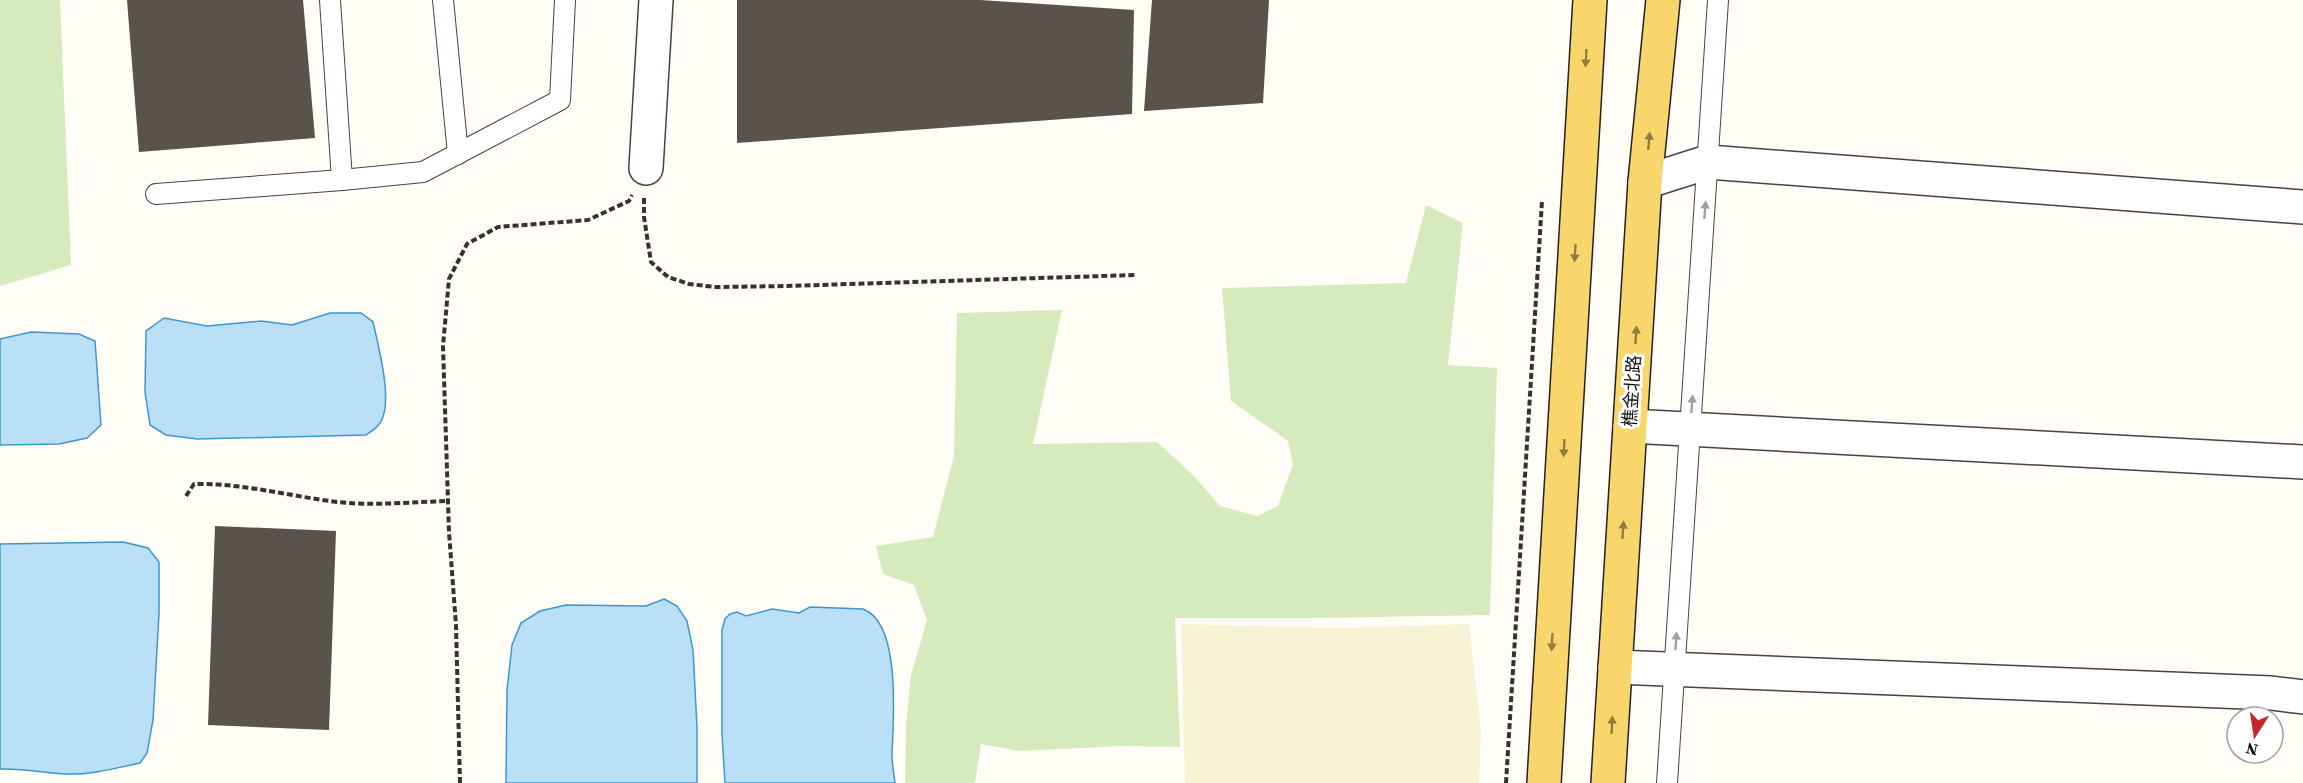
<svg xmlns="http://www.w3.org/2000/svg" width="2303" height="783" viewBox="0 0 2303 783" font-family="'Source Serif 4','Noto Sans SC',serif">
<rect width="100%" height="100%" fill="#fffdf5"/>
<path fill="#f6f3d4" d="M1181 624 1340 628 1469 624 1481 731 1479 783H1185Z"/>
<g fill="#d5ebbd">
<path d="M0 0H60L71 265 0 286Z"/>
<path d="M1426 205 1463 223 1448 365 1497 368 1490 615 1316 618H1175L1180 747 1121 746 1020 751 981 744 975 783H905L906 726 911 675 927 620 914 585 883 574 876 546 933 537 954 456 957 313 1062 310 1033 444 1157 442 1193 475 1220 506 1257 516 1278 506 1293 464 1288 441 1231 401 1222 288 1406 283Z"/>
</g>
<g fill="#b9e0f7" stroke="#3f96cf" stroke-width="1.5">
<path d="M330 313H361L373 322C378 345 394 403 380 423 377 428 370 432 366 435L197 439 166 435 150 425 145 392 146 331 164 318 207 326 261 321 292 325Z"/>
<path d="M31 332 79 334 95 341 101 425 87 438 59 444 0 445V339Z"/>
<path d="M123 542 148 548 159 562V613L153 720 147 753 140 763C116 768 91 775 66 774 44 773 22 768 0 769V544Z"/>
<path d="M664 599 677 606 687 621 693 650 697 727V783H506L507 690 512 645 521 623 540 611 566 605 646 606Z"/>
<path d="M810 607 863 609C902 623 893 722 892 755 892 765 894 774 895 783H725L722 735V630L725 619 730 614 737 612 746 616 772 609 799 613Z"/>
</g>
<g fill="#5a524d">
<path d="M127 0H303L315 138 139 152Z"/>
<path d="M737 0H980L1134 10 1132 114 737 143Z"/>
<path d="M1152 0H1269L1263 103 1144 111Z"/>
<path d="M215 526 336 531 329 730 208 725Z"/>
</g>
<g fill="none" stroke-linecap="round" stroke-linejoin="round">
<defs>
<g id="lane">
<path d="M330 0 342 180"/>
<path d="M443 0 458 154"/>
<path d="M156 194 342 180 423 172 560 100 565 0"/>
<path d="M1667 783 1718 0"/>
</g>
<g id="street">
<path d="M646 168 656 0"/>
<path d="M1645 182 1708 162 2303 207"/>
<path d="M1630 426 2303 462"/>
<path d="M1615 667 2271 693 2303 697"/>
</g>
<g id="primary">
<path d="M1544 783 1590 0"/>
<path d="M1608 783 1645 182 1663 0"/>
</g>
</defs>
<use href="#lane" stroke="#444" stroke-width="22"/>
<use href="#street" stroke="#444" stroke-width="36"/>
<use href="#primary" stroke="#222" stroke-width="36"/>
<g stroke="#333" stroke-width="4" stroke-dasharray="6 3" stroke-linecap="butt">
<path d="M644 198V217L651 262 668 277 689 284 715 287 787 286 1135 275"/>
<path d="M186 496 194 484C242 483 289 496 337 502 373 506 411 502 448 501"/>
<path d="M460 783 456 625 449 532 443 346 449 279 467 244 498 227 588 220 629 201 632 195"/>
<path d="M1506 783 1542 201"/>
</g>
<use href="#lane" stroke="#fff" stroke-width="20"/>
<use href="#street" stroke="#fff" stroke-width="33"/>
<use href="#primary" stroke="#f9d66b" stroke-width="33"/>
</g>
<defs><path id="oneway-solid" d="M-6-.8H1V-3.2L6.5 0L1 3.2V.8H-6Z" transform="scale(1.5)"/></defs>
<g fill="#917d42">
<use href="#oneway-solid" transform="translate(1586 58) rotate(93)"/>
<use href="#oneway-solid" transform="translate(1649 141) rotate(-85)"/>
<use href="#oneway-solid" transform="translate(1575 253) rotate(93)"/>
<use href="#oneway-solid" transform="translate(1636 335) rotate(-86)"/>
<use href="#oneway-solid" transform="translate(1564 448) rotate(93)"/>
<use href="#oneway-solid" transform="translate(1623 530) rotate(-86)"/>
<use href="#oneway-solid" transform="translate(1552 642) rotate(93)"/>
<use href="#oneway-solid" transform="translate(1612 725) rotate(-87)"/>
</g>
<g fill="#a0a0a0">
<use href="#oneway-solid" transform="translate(1705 210) rotate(-86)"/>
<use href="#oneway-solid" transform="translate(1692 404) rotate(-86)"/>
<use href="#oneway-solid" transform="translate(1676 641) rotate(-86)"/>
</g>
<g text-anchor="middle" stroke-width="6" stroke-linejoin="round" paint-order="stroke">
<g font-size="18" fill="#111" stroke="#fff">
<text transform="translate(1632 391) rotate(-86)" y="6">樵金北路</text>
</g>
</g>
<g transform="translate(2255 735) rotate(192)"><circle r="28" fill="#ffffff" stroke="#a0a0a0" stroke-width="1.5"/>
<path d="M0-4.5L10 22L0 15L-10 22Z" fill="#c4262e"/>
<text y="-9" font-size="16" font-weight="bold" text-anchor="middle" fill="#111111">N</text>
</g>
</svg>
